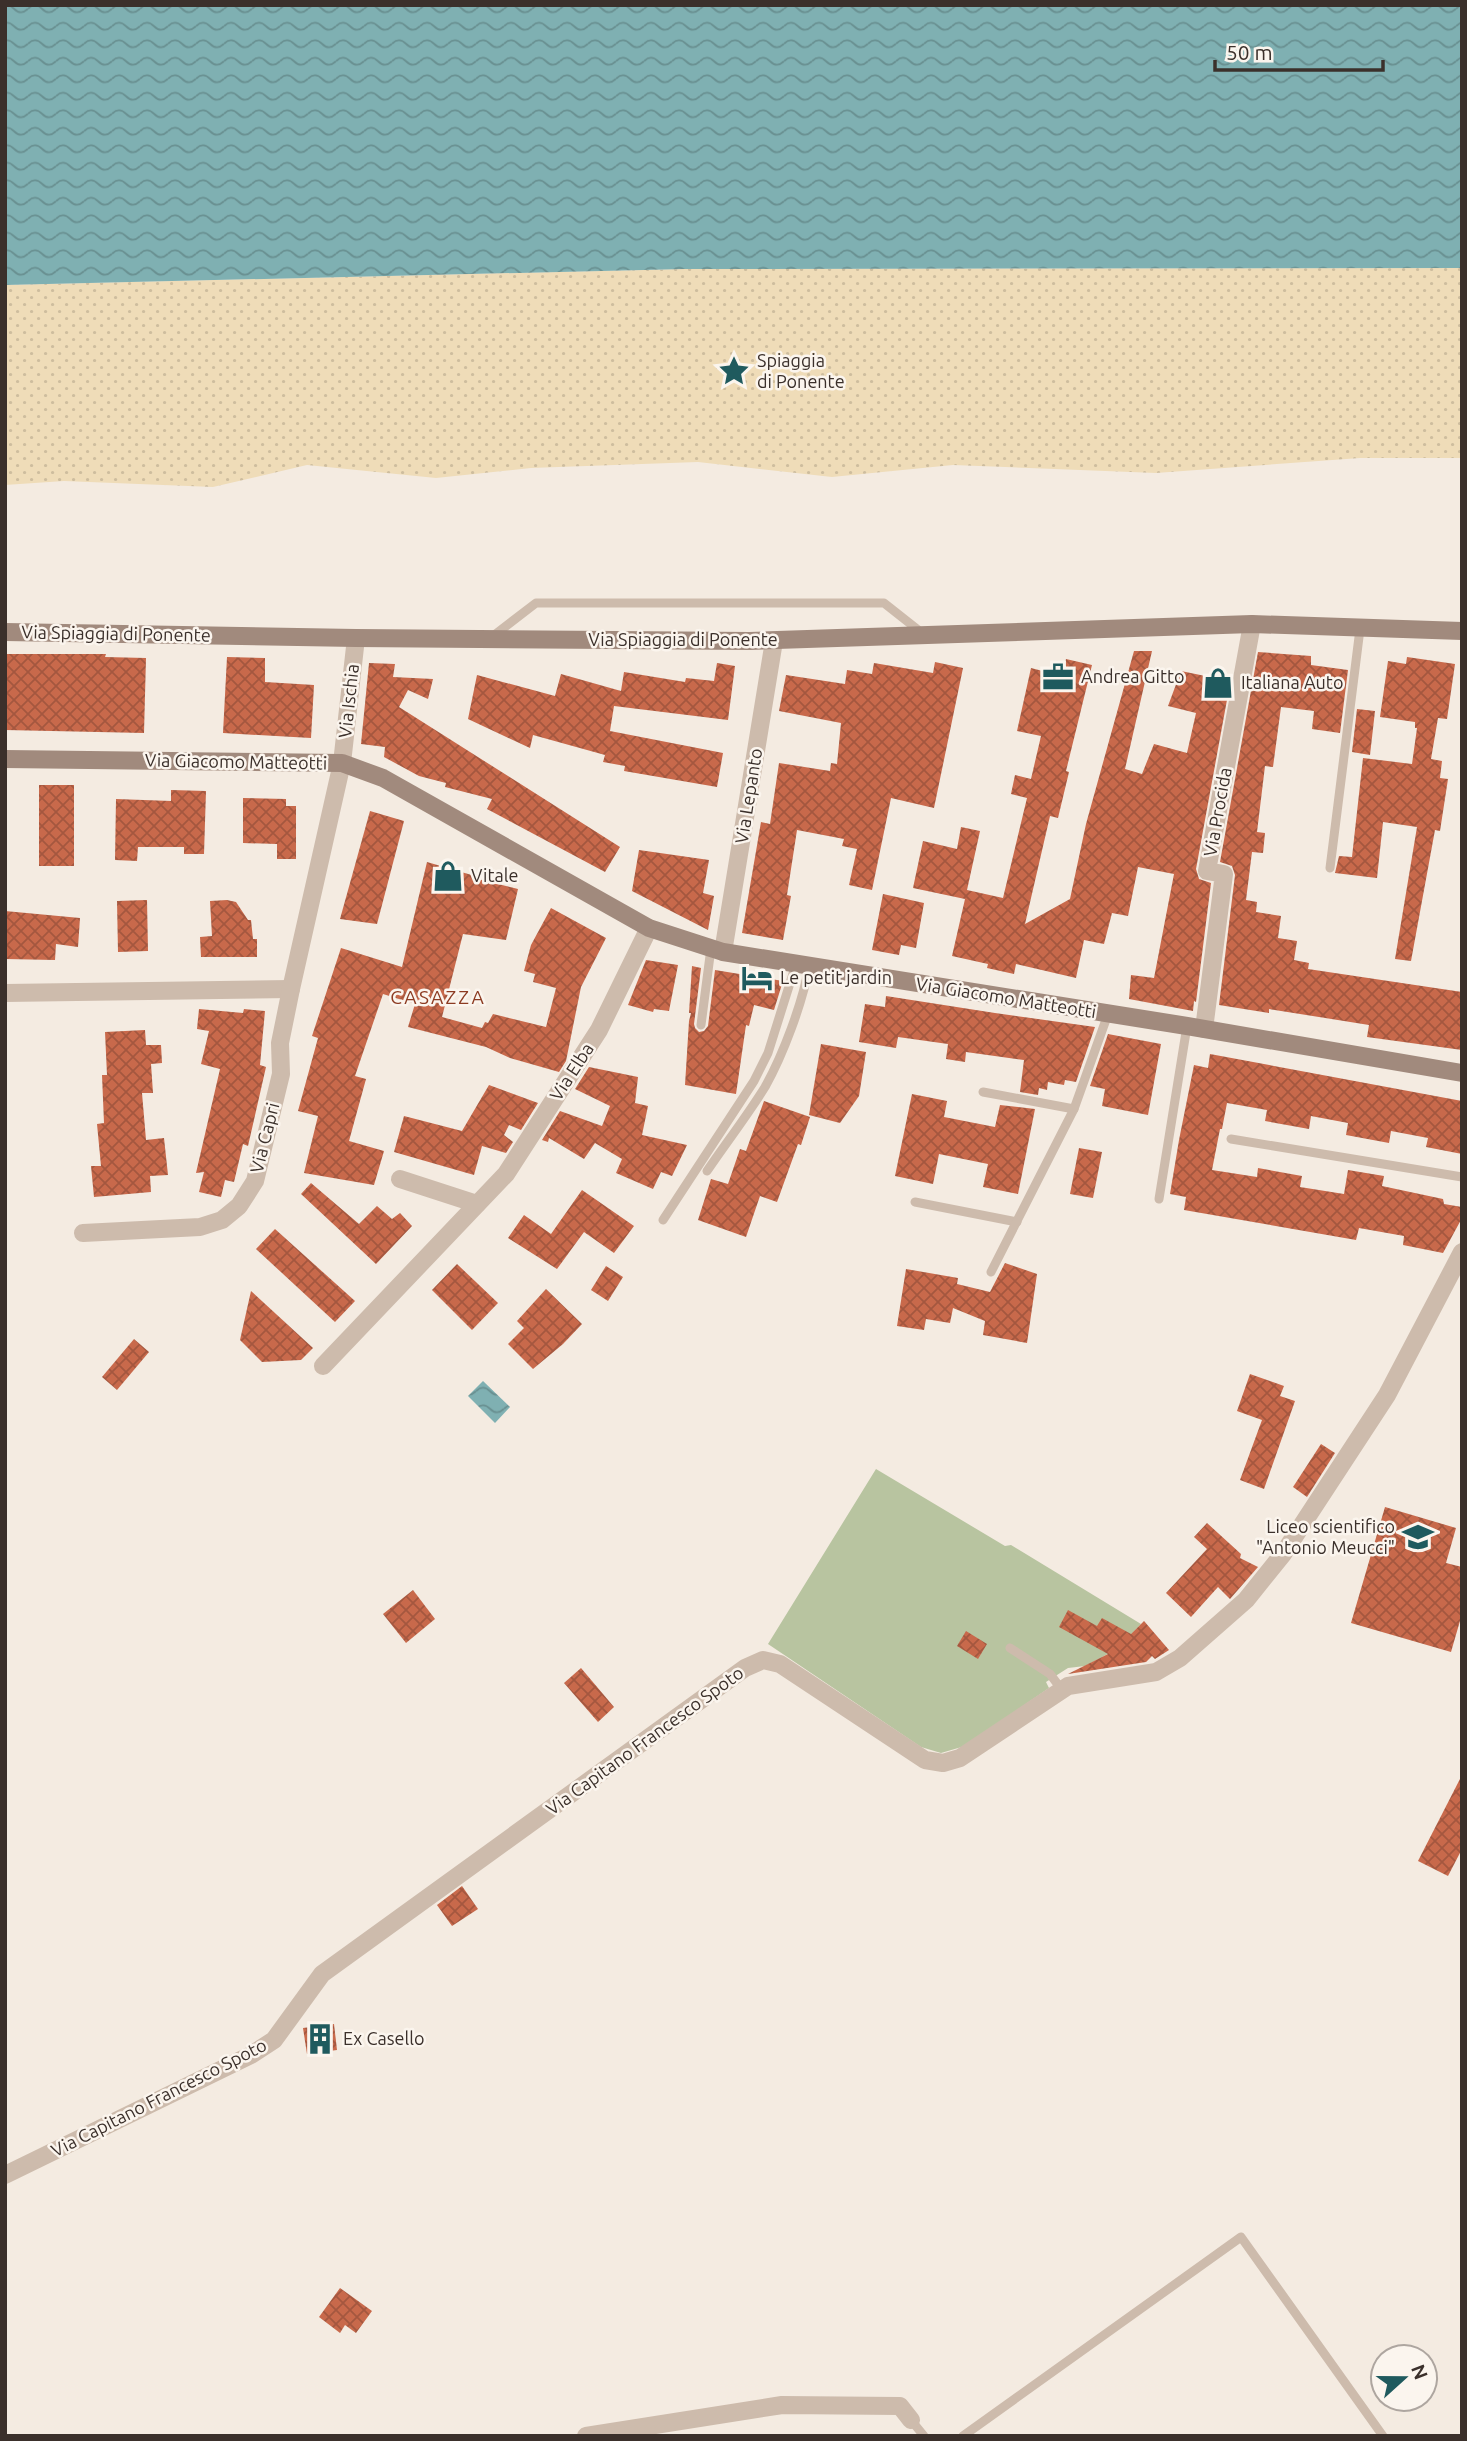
<svg xmlns="http://www.w3.org/2000/svg" width="1467" height="2441" viewBox="0 0 1467 2441" font-family="Ubuntu,sans-serif">
<defs>
<pattern id="sand-dots" width="8" height="8" patternUnits="userSpaceOnUse" patternTransform="scale(1.75)"><rect width="8" height="8" fill="#efdcb8"/><path d="M2 2h.1M6 6h.1" fill="none" stroke="#cebd9e" stroke-width="1.8" stroke-linecap="round"/></pattern>
<pattern id="water-waves" width="16" height="10" patternUnits="userSpaceOnUse" patternTransform="scale(1.75)"><rect width="16" height="10" fill="#7fb0b2"/><path d="M0 5q4-4 8 0t8 0" fill="none" stroke="#699091"/></pattern>
<pattern id="building-cross-hatch" width="8" height="8" patternUnits="userSpaceOnUse" patternTransform="scale(1.75)"><rect width="8" height="8" fill="#c8694b"/><path d="M0 0l8 8M0 8l8-8" fill="none" stroke="#a4573f"/></pattern>
</defs>
<rect width="100%" height="100%" fill="#f4ebe1"/>
<path fill="url(#sand-dots)" d="M1462 268V458H1360L1156 473 953 465 832 477 698 462 531 468 436 478 307 465 213 487 64 481 5 485V285L685 269Z"/>
<path fill="#b8c4a0" d="M876 1469 1005 1546 1011 1545 1141 1624 1117 1649 1085 1666 1068 1668 1046 1682 1049 1688 965 1746 941 1753 921 1747 768 1644Z"/>
<g fill="url(#water-waves)">
<path d="M5 5H1462V268L685 269 5 285Z"/>
<path d="M483 1381 510 1407 495 1423 468 1396Z"/>
</g>
<g fill="url(#building-cross-hatch)">
<path d="M1134 651H1152L1125 769 1142 774 1154 744 1187 753 1196 713 1168 706 1181 671 1210 677V673L1231 678 1196 869 1199 879 1211 883 1196 1002 1194 1001 1193 1011 1129 999 1131 975 1154 978 1174 874 1138 867 1128 916 1112 913 1104 944 1084 940 1076 978 1016 964 1014 974 987 968 988 964 952 956 965 899 913 888 923 841 957 849 961 827 980 831 967 890 1003 898 1027 798 1011 794 1015 775 1031 779 1041 736 1017 731 1031 668 1062 676 1066 659 1092 665 1066 771 1069 772 1058 818 1050 816 1025 924 1070 899 1086 824Z"/>
<path d="M1258 652 1311 656V665L1348 670 1340 733 1312 729 1314 711 1281 707 1273 767 1265 766 1257 832 1265 833 1263 853 1252 852 1246 900 1257 902 1256 912 1281 916 1278 938 1297 941 1294 960 1309 963 1308 969 1462 992V1050L1367 1037 1369 1025 1269 1009V1013L1219 1005 1235 875 1232 866 1220 862Z"/>
<path d="M5 654H106L105 657 146 658 144 733 5 730Z"/>
<path d="M227 657 265 658V682L314 685 311 738 223 733Z"/>
<path d="M1407 657 1455 664 1447 719 1438 718 1431 759 1442 761 1440 778 1448 779 1440 831 1435 830 1411 961 1395 959 1417 827 1383 822 1377 878 1335 873 1339 856 1352 857 1363 758 1412 764 1417 728H1415V722L1380 717 1388 661 1406 664Z"/>
<path d="M935 662 963 668 934 808 891 798 872 890 849 885 857 849 842 846 844 839 797 830 787 895 791 896 783 940 742 933 761 822 770 824 779 763 830 771 831 763 837 764 841 723 779 711 786 675 845 684 847 670 872 674 874 663 933 673Z"/>
<path d="M369 663 395 664 393 677 433 679 428 699 408 690 399 707 620 847 605 872 487 809 492 799 445 787 446 783 419 776 384 757 385 747 361 744Z"/>
<path d="M717 663 735 666 728 720 614 706 610 731 723 753 717 787 624 771 625 766 603 762 605 755 533 735 530 748 468 719 477 675 555 696 561 674 621 691 624 672 685 682 686 678 714 681Z"/>
<path d="M1357 709 1375 711 1370 755 1352 752Z"/>
<rect x="39" y="785" width="35" height="81"/>
<path d="M171 790 206 791 204 854H184V847H138L137 861 115 860 116 799 171 801Z"/>
<path d="M243 798 286 799V806H296V859H277V844L243 843Z"/>
<path d="M370 811 404 821 377 924 340 919Z"/>
<path d="M639 850 709 860 703 893 714 896 708 930 632 891Z"/>
<path d="M427 862 475 876 474 878 518 889 506 940 463 934 442 1017 482 1028 485 1022 488 1023 493 1014 546 1027 556 988 533 982 535 974 524 971 531 945 551 908 606 938 581 987 566 1061 559 1072 510 1058 486 1047 408 1027 415 1004 383 994 355 1076 366 1079 349 1141 384 1151 374 1185 304 1173 318 1116 298 1111 318 1038 312 1036 341 948 402 967Z"/>
<path d="M883 894 924 903 916 948 901 945 899 955 872 950Z"/>
<path d="M147 900 148 951 118 952 117 901Z"/>
<path d="M227 900 236 902 248 920H251L253 939H257V957H201L200 937 212 936 210 901Z"/>
<path d="M5 911 80 918 78 947 56 944 55 960 5 959Z"/>
<path d="M646 960 678 965 669 1011 654 1009 653 1012 628 1005Z"/>
<path d="M692 966 701 968 694 1024 695 1028 699 1032 704 1031 708 1026 715 970 783 981 774 1010 754 1005 749 1026 746 1025 736 1094 685 1085 689 1021 691 1013H689Z"/>
<path d="M886 996 995 1013 1095 1027 1076 1082 1065 1080 1064 1085 1048 1082 1047 1090 1039 1088 1038 1095 1020 1092 1024 1060 966 1052 965 1062 946 1059 948 1044 898 1037 896 1048 859 1042 865 1004 885 1007Z"/>
<path d="M199 1009 243 1013 244 1009 265 1011 260 1065 266 1067 248 1146 243 1144 234 1182 225 1180 221 1197 199 1192 204 1172 196 1173 220 1069 201 1064 209 1031 197 1029Z"/>
<path d="M145 1030 146 1045H161L162 1063 151 1064 153 1093H142L146 1140 164 1138 168 1175 150 1176 151 1192 94 1197 91 1166H101L97 1124 104 1123 102 1075H107L105 1032Z"/>
<path d="M1108 1034 1161 1044 1148 1115 1102 1106 1105 1089 1090 1086Z"/>
<path d="M821 1044 866 1052 859 1096 840 1123 809 1115Z"/>
<path d="M1210 1054 1462 1101V1154L1426 1147 1428 1138 1391 1131 1389 1143 1346 1135 1348 1123 1311 1116 1309 1129 1265 1121 1267 1110 1227 1103 1222 1129H1220L1212 1170 1257 1177 1258 1168 1302 1176 1300 1187 1344 1194 1348 1170 1384 1176 1382 1186 1443 1199 1444 1204 1462 1207V1218L1443 1253 1403 1245 1404 1236 1359 1228 1356 1240 1184 1210 1186 1197 1170 1194 1179 1140 1194 1065 1208 1068Z"/>
<path d="M589 1067 638 1077 635 1103 648 1106 642 1135 687 1145 672 1176 661 1172 653 1189 616 1173 622 1159 595 1143 584 1159 549 1138 548 1142 542 1140 560 1111 602 1126 610 1106 575 1089Z"/>
<path d="M489 1085 538 1103 521 1130 509 1125 504 1135 513 1142 506 1153 482 1146 474 1175 394 1152 404 1116 462 1131Z"/>
<path d="M912 1094 947 1101 944 1117 995 1127 1000 1105 1035 1109 1018 1194 983 1187 988 1164 939 1154 933 1184 895 1176Z"/>
<path d="M764 1101 810 1117 801 1145 798 1144 777 1202 760 1196 746 1237 698 1220 711 1179 728 1184 740 1149 746 1151Z"/>
<path d="M1079 1148 1102 1152 1093 1198 1070 1194Z"/>
<path d="M311 1183 359 1224 377 1206 392 1219 400 1213 412 1226 376 1264 301 1194Z"/>
<path d="M582 1190 634 1226 614 1253 584 1232 557 1269 508 1238 524 1215 551 1234Z"/>
<path d="M275 1229 355 1301 335 1322 256 1249Z"/>
<path d="M1005 1263 1037 1274 1027 1343 983 1335 985 1321 953 1308 950 1323 926 1319 924 1330 897 1326 906 1269 958 1278 957 1284 990 1292Z"/>
<path d="M457 1264 498 1303 472 1330 432 1290Z"/>
<path d="M606 1266 623 1277 608 1301 591 1290Z"/>
<path d="M546 1289 582 1324 563 1344 533 1369 508 1344 524 1328 517 1321Z"/>
<path d="M251 1291 313 1348 301 1360 262 1362 240 1340Z"/>
<path d="M134 1339 149 1352 117 1390 102 1377Z"/>
<path d="M1250 1374 1284 1386 1280 1396 1295 1401 1264 1489 1240 1480 1262 1420 1237 1411Z"/>
<path d="M1321 1444 1335 1453 1307 1497 1293 1487Z"/>
<path d="M1385 1507 1456 1528 1446 1563 1462 1567V1614L1451 1652 1351 1623Z"/>
<path d="M1207 1523 1241 1554 1240 1558 1258 1567 1230 1599 1218 1587 1191 1617 1166 1593 1207 1549 1194 1537Z"/>
<path d="M413 1590 435 1619 406 1643 383 1614Z"/>
<path d="M1068 1610 1097 1626 1102 1618 1131 1634 1144 1621 1169 1650 1155 1659 1152 1656 1146 1662 1068 1674 1108 1654 1059 1627Z"/>
<path d="M966 1631 987 1644 978 1659 957 1646Z"/>
<path d="M581 1668 614 1707 598 1722 564 1683Z"/>
<path d="M1462 1775V1849L1448 1876 1418 1861Z"/>
<path d="M462 1886 478 1909 452 1926 437 1905Z"/>
<path d="M334 2024 337 2050 307 2054 303 2028Z"/>
<path d="M340 2288 372 2311 356 2333 345 2325 340 2333 319 2317Z"/>
</g>
<g fill="none" stroke-linecap="round" stroke-linejoin="round">
<g stroke="#cdbbac" stroke-width="9">
<path d="M493 636 536 603H884L922 633"/>
<path d="M1330 868 1360 629"/>
<path d="M701 1025 711 948"/>
<path d="M983 1092 1074 1109"/>
<path d="M1231 1139 1462 1177"/>
<path d="M707 1171C726 1143 747 1116 765 1087 783 1055 803 1002 809 966"/>
<path d="M1159 1199 1187 1026"/>
<path d="M915 1202 1017 1222"/>
<path d="M663 1220 754 1081 768 1053 796 964"/>
<path d="M991 1272 1074 1109 1108 1014"/>
<path d="M1010 1648 1050 1674 1062 1690"/>
<path d="M911 2420 924 2436"/>
<path d="M963 2436 1241 2237 1383 2436"/>
</g>
<g stroke="#cdbbac" stroke-width="18">
<path d="M723 952 774 641"/>
<path d="M5 993 291 989"/>
<path d="M1204 1029 1224 874 1207 871 1252 624"/>
<path d="M400 1179 477 1204"/>
<path d="M83 1233 200 1227 222 1220 239 1206 255 1181 281 1074 280 1043 291 989 342 763 356 638"/>
<path d="M323 1366 506 1174 599 1030 649 928"/>
<path d="M5 2175 251 2055 274 2040 322 1974 745 1668 763 1660 780 1664 925 1760 943 1763 960 1758 1068 1686 1156 1672 1180 1658 1246 1600 1283 1554 1387 1395 1462 1252"/>
<path d="M586 2436 782 2405 900 2406 911 2420"/>
</g>
<g stroke="#a18a7d" stroke-width="18">
<path d="M5 632 356 638 750 641 1252 624 1462 631"/>
<path d="M5 759 342 763 383 778 649 928 723 952 1187 1026 1462 1073"/>
</g>
</g>
<defs>
<symbol id="sight-bare" viewBox="-9 -9 18 18"><path d="M0-6L1.8-2.2L6-1.7L2.9 1.2L3.7 5.4L0 3.3L-3.7 5.4L-2.9 1.2L-6-1.7L-1.8-2.2Z" fill="#1f5a5e" stroke="#fbf5ee" stroke-width="2.5" paint-order="stroke"/></symbol>
<symbol id="office-bare" viewBox="-9 -9 18 18"><path d="M-6-3h4V-5.5h4V-3h4V5H-6ZM-1-4.5V-3h2v-1.5ZM-6 0V1H6V0Z" fill="#1f5a5e" stroke="#fbf5ee" stroke-width="2.5" paint-order="stroke"/></symbol>
<symbol id="shop-bare" viewBox="-9 -9 18 18"><path d="M-5-2.5h2.3a2.7 3.5 0 0 1 5.4 0H5L5.5 6h-11ZM-1.5-2.5h3a1.5 2.3 0 0 0-3 0Z" fill="#1f5a5e" stroke="#fbf5ee" stroke-width="2.5" paint-order="stroke"/></symbol>
<symbol id="hotel-bare" viewBox="-9 -9 18 18"><path d="M-6-4.5h1.5V1H6V5H4.5V3h-9V5H-6ZM-4 0a1.8 1.8 0 1 1 3.6 0ZM.5 0V-2.5h3Q6-2.5 6 0Z" fill="#1f5a5e" stroke="#fbf5ee" stroke-width="2.5" paint-order="stroke"/></symbol>
<symbol id="school-bare" viewBox="-9 -9 18 18"><path d="M0-5L7-2L0 1L-7-2ZM-4 1L0 2.5L4 1V4Q0 6-4 4Z" fill="#1f5a5e" stroke="#fbf5ee" stroke-width="2.5" paint-order="stroke"/></symbol>
<symbol id="building-bare" viewBox="-9 -9 18 18"><path d="M-4-6H4V6H1V3H-1V6H-4ZM-2.5-4.3h1.7v1.8h-1.7ZM.8-4.3h1.7v1.8H.8ZM-2.5-1h1.7V.8h-1.7ZM.8-1h1.7V.8H.8Z" fill="#1f5a5e" stroke="#fbf5ee" stroke-width="2.5" paint-order="stroke"/></symbol>
</defs>
<g fill-rule="evenodd">
<use href="#sight-bare" x="712" y="349" width="44" height="44"/>
<use href="#office-bare" x="1036" y="655" width="44" height="44"/>
<use href="#shop-bare" x="1196" y="661" width="44" height="44"/>
<use href="#shop-bare" x="426" y="854" width="44" height="44"/>
<use href="#hotel-bare" x="735" y="956" width="44" height="44"/>
<use href="#school-bare" x="1396" y="1515" width="44" height="44"/>
<use href="#building-bare" x="298" y="2017" width="44" height="44"/>
</g>
<g text-anchor="middle" stroke-width="5" stroke-linejoin="round" paint-order="stroke">
<g font-size="18" fill="#3b302b" stroke="#fbf5ee" text-anchor="start">
<text x="757" y="367">Spiaggia<tspan x="757" dy="21">di Ponente</tspan></text>
<text x="1081" y="683">Andrea Gitto</text>
<text x="1241" y="689">Italiana Auto</text>
<text x="471" y="882">Vitale</text>
<text x="780" y="984">Le petit jardin</text>
<text x="1395" y="1533" text-anchor="end">Liceo scientifico<tspan x="1395" dy="21">"Antonio Meucci"</tspan></text>
<text x="343" y="2045">Ex Casello</text>
</g>
<g font-size="18" fill="#3b302b" stroke="#fbf5ee">
<text transform="translate(116 634) rotate(1)" y="6">Via Spiaggia di Ponente</text>
<text x="683" y="646">Via Spiaggia di Ponente</text>
<text transform="translate(349 701) rotate(-84)" y="6">Via Ischia</text>
<text transform="translate(236 762) rotate(1)" y="6">Via Giacomo Matteotti</text>
<text transform="translate(749 796) rotate(-81)" y="6">Via Lepanto</text>
<text transform="translate(1218 812) rotate(-80)" y="6">Via Procida</text>
<text transform="translate(1006 998) rotate(9)" y="6">Via Giacomo Matteotti</text>
<text transform="translate(572 1072) rotate(-57)" y="6">Via Elba</text>
<text transform="translate(265 1138) rotate(-76)" y="6">Via Capri</text>
<text transform="translate(645 1741) rotate(-36)" y="6">Via Capitano Francesco Spoto</text>
<text transform="translate(159 2098) rotate(-27)" y="6">Via Capitano Francesco Spoto</text>
</g>
<g font-size="19" letter-spacing="2" fill="#8c3b22" stroke="#fbf5ee">
<text x="438" y="1004">CASAZZA</text>
</g>
</g>
<rect width="1467" height="2441" fill="none" stroke="#3b302b" stroke-width="14"/>
<g transform="translate(1404 2378) rotate(69)"><circle r="33" fill="#fbf5ee" stroke="#aea6a0" stroke-width="2"/>
<path d="M0-5L12 26L0 18L-12 26Z" fill="#1f5a5e"/>
<text y="-10" font-size="19" font-weight="bold" text-anchor="middle" fill="#3b302b">N</text>
</g>
<path d="M1215 60v10h168v-10" fill="none" stroke="#3b302b" stroke-width="3.5"/>
<text x="1226" y="60" font-size="21" fill="#3b302b" stroke="#fbf5ee" stroke-width="5" paint-order="stroke">50 m</text>
</svg>
